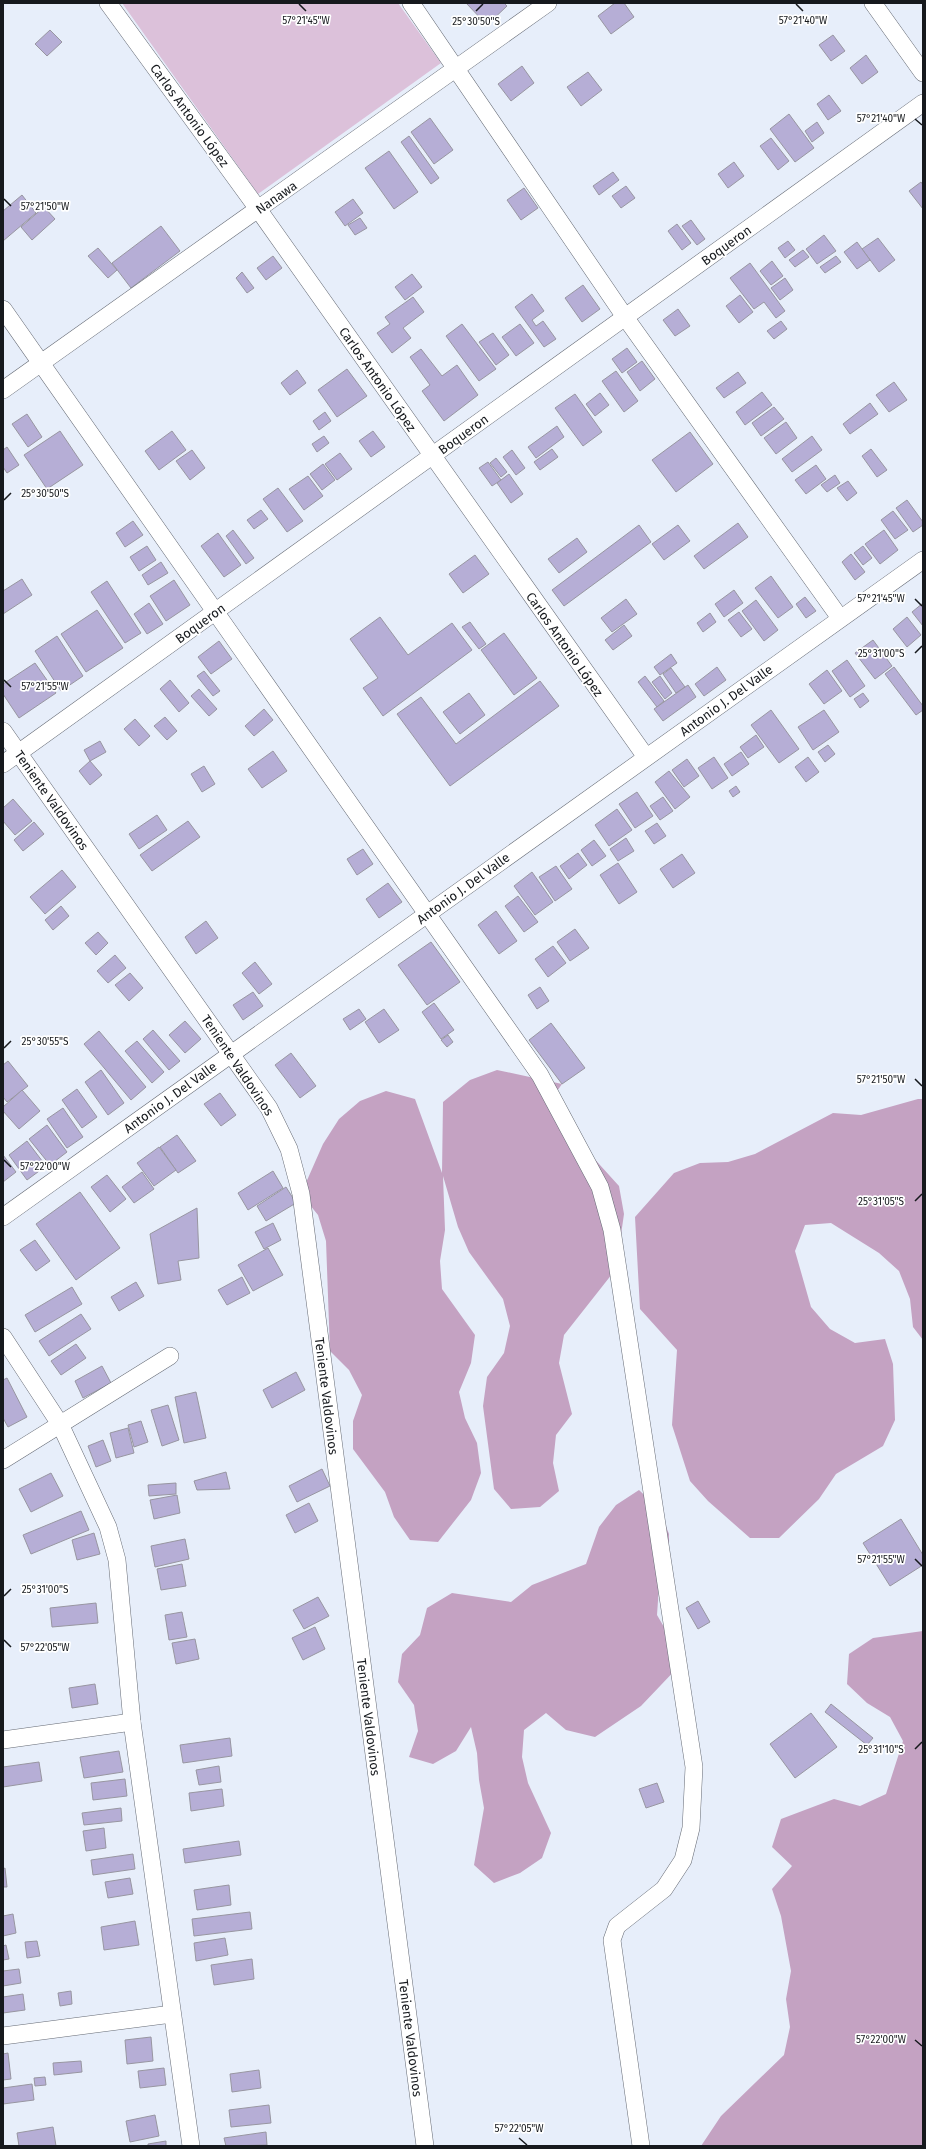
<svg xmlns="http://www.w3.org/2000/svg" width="926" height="2149" viewBox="0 0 926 2149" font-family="'Fira Sans',sans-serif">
<rect width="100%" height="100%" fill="#e7eefa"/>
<path fill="#dcc1da" d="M122 3H398L441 63 258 194Z"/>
<g fill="#c4a2c2">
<path d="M497 1070 562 1084 555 1094 580 1143 619 1186 624 1214 616 1269 564 1335 559 1363 572 1414 556 1435 553 1463 559 1491 540 1507 511 1509 494 1489 483 1406 487 1377 504 1353 510 1326 503 1299 469 1252 458 1227 443 1176 445 1230 440 1261 442 1289 475 1335 471 1363 459 1392 465 1418 477 1443 481 1473 471 1500 438 1542 410 1540 394 1517 385 1492 353 1449V1421L362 1395 349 1370 330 1351 326 1241 318 1215 301 1194 323 1144 339 1119 360 1101 386 1091 415 1099 442 1173 443 1102 470 1080Z"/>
<path d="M918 1099H923V1340L913 1327 910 1299 899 1271 879 1253 831 1223 805 1225 795 1251 811 1307 830 1329 855 1343 885 1339 893 1364 895 1420 883 1446 836 1474 819 1499 779 1538H750L708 1501 690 1481 672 1425 677 1350 640 1309 635 1217 674 1173 700 1163 728 1162 755 1154 833 1113 861 1115Z"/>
<path d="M639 1490 659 1509 669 1534V1562L659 1586 657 1615 671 1639 680 1665 641 1706 595 1737 566 1730 546 1713 524 1730 522 1757 528 1783 551 1833 542 1858 520 1873 494 1883 474 1865 484 1808 479 1780 477 1753 471 1727 456 1751 433 1764 409 1757 418 1731 414 1705 398 1682 402 1654 420 1635 427 1608 452 1593 511 1602 532 1585 586 1564 599 1527 616 1505Z"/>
<path d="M923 1631V2146H701L721 2116 784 2055 790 2027 786 1999 791 1971 781 1916 772 1889 792 1866 772 1847 781 1819 834 1799 860 1806 886 1794 903 1741 890 1717 867 1703 847 1684 849 1654 873 1638Z"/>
</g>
<g fill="#b6aed6" stroke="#9896a1">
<path d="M466 3H504L507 6 487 25Z"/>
<path d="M615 3H624L634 17 611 34 598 16Z"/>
<path d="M50 30 62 42 47 56 35 44Z"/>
<path d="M833 35 845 51 831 61 819 45Z"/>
<path d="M866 55 878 72 862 84 850 68Z"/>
<path d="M522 66 534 83 511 101 498 84Z"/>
<path d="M588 72 602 90 581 106 567 87Z"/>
<path d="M829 95 841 111 828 120 817 104Z"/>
<path d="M789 114 814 148 795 162 770 129Z"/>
<path d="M430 118 453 150 434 164 411 132Z"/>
<path d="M817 122 824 133 812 142 805 131Z"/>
<path d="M409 136 439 178 431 184 401 142Z"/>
<path d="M771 138 789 161 778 170 760 146Z"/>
<path d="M389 151 418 192 394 209 365 168Z"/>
<path d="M734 162 744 176 728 188 718 174Z"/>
<path d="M613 172 619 180 599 195 593 186Z"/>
<path d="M921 182 923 185V209L909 191Z"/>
<path d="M626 186 635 198 621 208 612 196Z"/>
<path d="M524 188 538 208 521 220 507 200Z"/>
<path d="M22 195 36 213 3 241V211Z"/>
<path d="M353 199 363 213 345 226 335 212Z"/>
<path d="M44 207 55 219 32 240 21 227Z"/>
<path d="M360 218 367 228 355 235 348 225Z"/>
<path d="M691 220 705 239 697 245 682 226Z"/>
<path d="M677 224 691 243 682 250 668 231Z"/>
<path d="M161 226 180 251 131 288 112 263Z"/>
<path d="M824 235 836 251 817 264 806 249Z"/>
<path d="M878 238 895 260 879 272 862 249Z"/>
<path d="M788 241 795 250 785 258 778 248Z"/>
<path d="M857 242 870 260 857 269 844 252Z"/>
<path d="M98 248 117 270 108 278 88 256Z"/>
<path d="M803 250 809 257 795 267 789 260Z"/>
<path d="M273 256 282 268 266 280 257 268Z"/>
<path d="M836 256 841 262 825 273 820 267Z"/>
<path d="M772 261 783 276 771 285 760 271Z"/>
<path d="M750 263 785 311 776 318 764 302 754 309 730 278Z"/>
<path d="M242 272 254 288 247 293 236 278Z"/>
<path d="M412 274 422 287 405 300 395 287Z"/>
<path d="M785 278 793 290 780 300 771 288Z"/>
<path d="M583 285 600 309 582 322 565 298Z"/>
<path d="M532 294 544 311 532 320 536 326 543 321 556 339 544 347 515 307Z"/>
<path d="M740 295 753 312 739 323 726 306Z"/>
<path d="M413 297 424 312 403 328 411 338 392 353 377 333 390 324 385 317Z"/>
<path d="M678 309 690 326 675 336 663 320Z"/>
<path d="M781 321 787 329 774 339 767 331Z"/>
<path d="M462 324 496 369 479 381 446 336Z"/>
<path d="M520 324 534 343 516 356 502 337Z"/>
<path d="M493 333 509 355 496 365 479 342Z"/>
<path d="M627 348 637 362 622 373 612 359Z"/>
<path d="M421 349 442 376 457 365 478 395 444 421 422 391 430 385 410 357Z"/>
<path d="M642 361 655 379 640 391 627 372Z"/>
<path d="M347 369 367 396 337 417 318 390Z"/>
<path d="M297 370 306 383 290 395 281 383Z"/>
<path d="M616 371 638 401 624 412 602 381Z"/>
<path d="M738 372 746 383 724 398 716 388Z"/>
<path d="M894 382 907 400 889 412 876 395Z"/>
<path d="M762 392 772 405 745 425 736 412Z"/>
<path d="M600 393 609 405 595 416 586 404Z"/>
<path d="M575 394 602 432 583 446 555 408Z"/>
<path d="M870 403 878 414 850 434 843 424Z"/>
<path d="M774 407 784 419 761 436 752 423Z"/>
<path d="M325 412 331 421 319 430 313 421Z"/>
<path d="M27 414 42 437 28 447 12 424Z"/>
<path d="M786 422 797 438 776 454 764 438Z"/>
<path d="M557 426 564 437 536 458 528 447Z"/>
<path d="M60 431 83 465 47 489 24 455Z"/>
<path d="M172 431 186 450 159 470 145 451Z"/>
<path d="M373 431 385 447 371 457 359 441Z"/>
<path d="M690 432 713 464 676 492 652 460Z"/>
<path d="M324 436 329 443 317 452 312 444Z"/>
<path d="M812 436 822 450 792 472 782 459Z"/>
<path d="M7 447 19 465 7 473 3 467V450Z"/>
<path d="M552 449 558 457 540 470 534 462Z"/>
<path d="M871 449 887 470 877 477 862 456Z"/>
<path d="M192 450 205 468 190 480 176 461Z"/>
<path d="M512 450 525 468 516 475 503 457Z"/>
<path d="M340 453 352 469 337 480 325 464Z"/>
<path d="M496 458 507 472 501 477 490 463Z"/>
<path d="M488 462 501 480 492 486 479 468Z"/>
<path d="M323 464 335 480 322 490 310 474Z"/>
<path d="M816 465 826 479 806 494 795 480Z"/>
<path d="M509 474 523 494 511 503 497 483Z"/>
<path d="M835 475 840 483 827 492 821 485Z"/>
<path d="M308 476 323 496 304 510 289 489Z"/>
<path d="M848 481 857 493 847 501 837 488Z"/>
<path d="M278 488 303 521 287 532 263 499Z"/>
<path d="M907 500 923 522V525L913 532 896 508Z"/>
<path d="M261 510 268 519 254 529 247 520Z"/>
<path d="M893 511 908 530 895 539 881 520Z"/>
<path d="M133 521 143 535 125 547 116 533Z"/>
<path d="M738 523 748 537 704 569 694 556Z"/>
<path d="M639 525 651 542 564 606 552 590Z"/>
<path d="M678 525 690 541 664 560 652 544Z"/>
<path d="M233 530 254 558 246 564 226 536Z"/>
<path d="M884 530 898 550 880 564 865 544Z"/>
<path d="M218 533 241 565 224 577 201 546Z"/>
<path d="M577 538 587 552 559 573 548 559Z"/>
<path d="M147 546 156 560 139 571 130 557Z"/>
<path d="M863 546 872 558 863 565 854 553Z"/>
<path d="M851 554 865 572 855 580 842 562Z"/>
<path d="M475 555 489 574 463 593 449 574Z"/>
<path d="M161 562 168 573 148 585 142 575Z"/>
<path d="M771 576 793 607 778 618 755 588Z"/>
<path d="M22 579 32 595 3 614V591Z"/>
<path d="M174 580 190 605 166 621 150 596Z"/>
<path d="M107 581 141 633 125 643 91 592Z"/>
<path d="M734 590 743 603 724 617 715 604Z"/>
<path d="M805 597 816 611 806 618 796 604Z"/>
<path d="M626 599 637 614 612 632 601 618Z"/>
<path d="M756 600 778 630 764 641 742 611Z"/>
<path d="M149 603 163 624 147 634 134 614Z"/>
<path d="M923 603V626L912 612Z"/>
<path d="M97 610 123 648 86 672 61 634Z"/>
<path d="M739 612 752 629 741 637 728 620Z"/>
<path d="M710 613 716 622 703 632 697 623Z"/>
<path d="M380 617 408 655 452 623 472 650 383 716 363 688 378 678 350 639Z"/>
<path d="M907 617 921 635 907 647 893 629Z"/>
<path d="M470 622 486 644 479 649 462 627Z"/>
<path d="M624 625 632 636 613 650 605 640Z"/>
<path d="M504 633 537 678 514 695 481 650Z"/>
<path d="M57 636 83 676 61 691 35 651Z"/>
<path d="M873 640 892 666 875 679 855 653Z"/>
<path d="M219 641 232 659 211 674 198 657Z"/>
<path d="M671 654 677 663 660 675 654 667Z"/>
<path d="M847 660 865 686 850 697 832 671Z"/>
<path d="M35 663 56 693 19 718 3 694V684Z"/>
<path d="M717 667 726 680 704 696 695 684Z"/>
<path d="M894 667 923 706V710L916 715 885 674Z"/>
<path d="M671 668 685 687 676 693 663 674Z"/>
<path d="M827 670 842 691 824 704 809 684Z"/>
<path d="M204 671 220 691 213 696 197 676Z"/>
<path d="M645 676 664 701 657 707 638 682Z"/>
<path d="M660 676 672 693 665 699 652 682Z"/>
<path d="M170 680 189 703 179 712 160 689Z"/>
<path d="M540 681 559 706 450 786 397 714 421 697 456 744Z"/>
<path d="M688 685 696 697 663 721 654 709Z"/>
<path d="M199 689 217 709 209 716 191 696Z"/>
<path d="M469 693 485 715 460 734 443 712Z"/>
<path d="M863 693 869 701 860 708 854 699Z"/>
<path d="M264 709 273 720 254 736 245 726Z"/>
<path d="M771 710 799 749 779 763 751 725Z"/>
<path d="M824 710 839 732 813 750 798 727Z"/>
<path d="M165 717 177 731 167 740 154 726Z"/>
<path d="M135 719 150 736 139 746 124 729Z"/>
<path d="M756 735 764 747 748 758 740 747Z"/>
<path d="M100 741 106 752 90 761 84 750Z"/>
<path d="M828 745 835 754 825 762 818 752Z"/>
<path d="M273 751 287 771 262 788 248 769Z"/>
<path d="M741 752 749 764 732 776 724 764Z"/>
<path d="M714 757 728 778 712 789 698 768Z"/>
<path d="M808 757 819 772 806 782 795 767Z"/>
<path d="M687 759 699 776 684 787 672 770Z"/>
<path d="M90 761 102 775 90 785 79 771Z"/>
<path d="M204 766 215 784 202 792 191 774Z"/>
<path d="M669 771 690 797 675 809 655 782Z"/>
<path d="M736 786 740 792 733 797 729 791Z"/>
<path d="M637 792 653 816 635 828 619 804Z"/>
<path d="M663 797 673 811 660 820 650 806Z"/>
<path d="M13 799 32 821 15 835 3 821V808Z"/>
<path d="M617 809 632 830 609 846 595 825Z"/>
<path d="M157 815 167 830 139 849 129 834Z"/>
<path d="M188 821 200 837 152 871 140 855Z"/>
<path d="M34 822 44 834 23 851 14 840Z"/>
<path d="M657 823 666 836 654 844 645 831Z"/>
<path d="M626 838 634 851 618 861 610 849Z"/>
<path d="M594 840 606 856 592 866 581 850Z"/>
<path d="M363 849 373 864 357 875 347 859Z"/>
<path d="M578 853 587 865 569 879 560 866Z"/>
<path d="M682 854 695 873 673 888 660 869Z"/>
<path d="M618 863 637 892 619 904 600 875Z"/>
<path d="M556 866 572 889 555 901 539 877Z"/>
<path d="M62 870 76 887 45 914 30 897Z"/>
<path d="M532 872 553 902 535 915 514 886Z"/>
<path d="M388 883 402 902 379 918 366 899Z"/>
<path d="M518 896 538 922 524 932 505 906Z"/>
<path d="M61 906 69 916 53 930 45 920Z"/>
<path d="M496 911 517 941 499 954 478 925Z"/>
<path d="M206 921 218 938 196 954 185 937Z"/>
<path d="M575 929 589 948 570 961 557 942Z"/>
<path d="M98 932 108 943 96 955 85 943Z"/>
<path d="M431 942 460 982 427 1005 398 965Z"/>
<path d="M553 946 566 963 548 977 535 959Z"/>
<path d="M115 955 126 968 108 983 97 971Z"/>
<path d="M255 962 272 984 259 994 242 973Z"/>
<path d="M130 973 143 988 129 1001 115 985Z"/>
<path d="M540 987 549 1001 537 1009 528 995Z"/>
<path d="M253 992 263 1006 243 1020 233 1005Z"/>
<path d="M434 1003 454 1030 441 1039 422 1012Z"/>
<path d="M359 1009 366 1019 350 1030 343 1019Z"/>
<path d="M384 1009 399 1030 379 1043 365 1022Z"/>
<path d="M185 1021 201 1039 185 1053 169 1035Z"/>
<path d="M551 1023 585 1068 562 1084 529 1040Z"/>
<path d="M153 1030 180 1061 169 1070 143 1039Z"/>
<path d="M99 1031 146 1087 131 1100 84 1044Z"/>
<path d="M448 1035 453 1042 447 1047 441 1040Z"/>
<path d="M137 1041 164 1072 152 1083 125 1051Z"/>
<path d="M291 1053 316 1086 300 1098 275 1065Z"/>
<path d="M8 1061 28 1086 7 1102 3 1097V1065Z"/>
<path d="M101 1070 124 1103 108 1115 85 1082Z"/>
<path d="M77 1089 97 1117 82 1128 62 1100Z"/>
<path d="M22 1090 40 1111 19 1129 3 1111V1107Z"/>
<path d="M220 1093 236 1115 221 1126 204 1104Z"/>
<path d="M63 1108 83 1137 67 1148 47 1119Z"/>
<path d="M47 1125 67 1152 50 1165 29 1139Z"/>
<path d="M177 1135 196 1161 178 1173 160 1147Z"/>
<path d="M27 1141 46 1166 27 1180 9 1155Z"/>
<path d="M159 1147 176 1170 154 1186 137 1163Z"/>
<path d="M3 1155 16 1172 3 1182Z"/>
<path d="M273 1171 283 1188 248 1210 238 1193Z"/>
<path d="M142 1172 154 1189 134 1203 122 1187Z"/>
<path d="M107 1175 126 1199 110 1212 91 1187Z"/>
<path d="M286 1187 296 1203 266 1221 257 1206Z"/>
<path d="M80 1192 120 1248 76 1280 36 1224Z"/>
<path d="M197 1208 199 1258 178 1261 181 1280 158 1284 150 1234Z"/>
<path d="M273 1223 281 1240 264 1249 255 1232Z"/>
<path d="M35 1240 50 1261 36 1271 20 1250Z"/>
<path d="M268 1248 283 1275 253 1291 238 1265Z"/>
<path d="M242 1277 250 1293 227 1305 218 1290Z"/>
<path d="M136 1282 144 1296 119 1311 111 1297Z"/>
<path d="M72 1287 82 1304 35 1332 25 1315Z"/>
<path d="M81 1314 91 1329 49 1356 39 1341Z"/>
<path d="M76 1344 86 1358 61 1375 51 1361Z"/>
<path d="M102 1366 111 1383 83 1398 75 1381Z"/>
<path d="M296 1372 305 1390 272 1408 263 1390Z"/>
<path d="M7 1378 27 1417 8 1427 3 1418V1380Z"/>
<path d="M196 1392 206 1438 184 1443 175 1397Z"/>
<path d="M168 1405 179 1440 162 1446 151 1410Z"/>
<path d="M141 1421 148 1442 134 1447 128 1425Z"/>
<path d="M128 1428 134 1453 116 1458 110 1433Z"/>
<path d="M103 1440 111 1461 96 1467 88 1446Z"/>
<path d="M322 1469 330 1486 297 1502 289 1486Z"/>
<path d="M226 1472 230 1489 197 1490 194 1481Z"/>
<path d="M51 1473 63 1496 31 1512 19 1489Z"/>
<path d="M176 1483V1494L149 1496 148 1485Z"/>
<path d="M177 1495 180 1513 154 1519 150 1500Z"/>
<path d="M309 1503 318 1521 295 1533 286 1515Z"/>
<path d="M81 1511 89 1530 31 1554 23 1535Z"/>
<path d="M901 1519 923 1555V1565L890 1586 863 1543Z"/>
<path d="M94 1533 100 1554 77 1560 72 1540Z"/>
<path d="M185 1539 189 1559 155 1567 151 1546Z"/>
<path d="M182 1564 186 1586 161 1590 157 1569Z"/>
<path d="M318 1597 329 1616 304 1629 293 1610Z"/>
<path d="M698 1601 710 1622 698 1629 686 1608Z"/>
<path d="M96 1603 98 1623 52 1627 50 1608Z"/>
<path d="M182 1612 187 1637 169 1640 165 1615Z"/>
<path d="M315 1627 325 1649 303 1660 292 1638Z"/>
<path d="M195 1639 199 1659 176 1664 172 1643Z"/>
<path d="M95 1684 98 1704 72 1708 69 1688Z"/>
<path d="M831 1704 873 1738 867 1745 825 1712Z"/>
<path d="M811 1713 837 1747 795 1778 770 1744Z"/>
<path d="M230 1738 232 1756 183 1763 180 1745Z"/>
<path d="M119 1751 123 1772 84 1778 80 1757Z"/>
<path d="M39 1762 42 1781 3 1787V1767Z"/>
<path d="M219 1766 221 1782 199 1785 196 1770Z"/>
<path d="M125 1779 127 1796 93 1800 91 1783Z"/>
<path d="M657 1783 664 1802 646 1808 639 1789Z"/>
<path d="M222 1789 224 1806 191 1811 189 1793Z"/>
<path d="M121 1808 122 1821 84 1825 82 1813Z"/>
<path d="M104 1828 106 1848 86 1851 83 1831Z"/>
<path d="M239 1841 241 1855 185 1863 183 1849Z"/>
<path d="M133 1854 135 1869 93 1875 91 1860Z"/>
<path d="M5 1868 7 1887H3V1869Z"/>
<path d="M130 1878 133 1894 108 1898 105 1882Z"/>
<path d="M229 1885 231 1905 197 1910 194 1890Z"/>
<path d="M250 1912 252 1929 194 1936 192 1919Z"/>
<path d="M13 1914 16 1933 3 1936V1916Z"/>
<path d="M135 1921 139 1945 104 1950 101 1927Z"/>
<path d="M225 1938 228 1955 196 1961 194 1943Z"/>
<path d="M37 1941 40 1956 27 1958 25 1942Z"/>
<path d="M6 1945 9 1959 3 1960V1946Z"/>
<path d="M252 1959 254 1979 214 1985 211 1965Z"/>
<path d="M19 1969 21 1983 3 1986V1971Z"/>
<path d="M71 1991 72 2004 60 2006 58 1993Z"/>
<path d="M23 1994 25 2010 3 2013V1997Z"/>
<path d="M151 2037 153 2061 127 2064 125 2040Z"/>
<path d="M8 2053 11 2079 3 2080V2054Z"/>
<path d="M81 2061 82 2072 54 2075 53 2063Z"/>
<path d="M164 2068 166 2085 140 2088 138 2071Z"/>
<path d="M259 2070 261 2088 232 2092 230 2074Z"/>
<path d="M45 2077 46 2085 35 2086 34 2078Z"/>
<path d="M32 2084 34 2100 3 2104V2088Z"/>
<path d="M269 2105 271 2123 231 2127 229 2110Z"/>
<path d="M155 2115 159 2136 130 2142 126 2121Z"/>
<path d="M53 2127 56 2146H19L17 2133Z"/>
<path d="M266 2132 267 2145 226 2146 224 2138Z"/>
<path d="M166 2141V2146H148V2144Z"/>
</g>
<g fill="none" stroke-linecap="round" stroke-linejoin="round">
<defs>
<g id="minor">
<path d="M108 3 258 209 646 757"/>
<path d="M411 3 625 317 840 618"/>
<path d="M873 3 923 73"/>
<path d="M3 309 540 1075 600 1187 612 1230 694 1767 691 1828 683 1860 664 1889 617 1926 612 1940 641 2146"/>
<path d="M3 390 548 3"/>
<path d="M3 731 269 1108 289 1149 301 1194 425 2146"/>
<path d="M3 764 923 103"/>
<path d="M3 1217 923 560"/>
<path d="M3 1337 60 1424 108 1527 117 1560 132 1722 191 2146"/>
<path d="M3 1460 170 1356"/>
<path d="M3 1740 132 1722"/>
<path d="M3 2036 172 2014"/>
</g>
</defs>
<use href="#minor" stroke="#666b75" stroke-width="18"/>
<use href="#minor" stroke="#fff" stroke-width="17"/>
</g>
<path fill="none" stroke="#16191d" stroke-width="1.5" d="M299 4 306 11M796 4 803 11M476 11 483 4M915 119 922 125M4 199 11 206M4 500 11 493M915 599 922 606M915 653 922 646M4 680 11 687M4 1048 11 1041M915 1079 922 1086M4 1160 11 1167M915 1201 922 1194M915 1559 922 1566M4 1596 11 1589M4 1640 11 1647M915 1749 922 1742M915 2040 922 2046M519 2138 527 2145"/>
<g text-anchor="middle" stroke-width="3.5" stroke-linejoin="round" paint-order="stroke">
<g font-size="13" fill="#16191d" stroke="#fff">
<text transform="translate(190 115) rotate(54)" y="5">Carlos Antonio López</text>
<text transform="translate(276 197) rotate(-35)" y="5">Nanawa</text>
<text transform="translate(726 245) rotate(-36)" y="5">Boqueron</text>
<text transform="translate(378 379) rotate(55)" y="5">Carlos Antonio López</text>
<text transform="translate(463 434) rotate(-36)" y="5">Boqueron</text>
<text transform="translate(200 623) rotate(-36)" y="5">Boqueron</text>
<text transform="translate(565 644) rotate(55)" y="5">Carlos Antonio López</text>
<text transform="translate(726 700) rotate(-36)" y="5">Antonio J. Del Valle</text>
<text transform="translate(52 800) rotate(55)" y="5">Teniente Valdovinos</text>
<text transform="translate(463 888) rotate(-36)" y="5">Antonio J. Del Valle</text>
<text transform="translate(238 1065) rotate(56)" y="5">Teniente Valdovinos</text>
<text transform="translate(170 1097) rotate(-36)" y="5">Antonio J. Del Valle</text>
<text transform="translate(327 1396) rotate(83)" y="5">Teniente Valdovinos</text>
<text transform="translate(369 1717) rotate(83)" y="5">Teniente Valdovinos</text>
<text transform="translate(411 2038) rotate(83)" y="5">Teniente Valdovinos</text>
</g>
</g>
<g font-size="10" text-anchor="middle" fill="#16191d" stroke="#fff" stroke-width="3.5" stroke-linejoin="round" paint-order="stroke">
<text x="306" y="24">57°21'45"W</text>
<text x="803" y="24">57°21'40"W</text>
<text x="476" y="25">25°30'50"S</text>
<text x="881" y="122">57°21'40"W</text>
<text x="45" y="210">57°21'50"W</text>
<text x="45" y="497">25°30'50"S</text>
<text x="881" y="602">57°21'45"W</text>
<text x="881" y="657">25°31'00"S</text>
<text x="45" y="690">57°21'55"W</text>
<text x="45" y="1045">25°30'55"S</text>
<text x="881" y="1083">57°21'50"W</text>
<text x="45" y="1170">57°22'00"W</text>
<text x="881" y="1205">25°31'05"S</text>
<text x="881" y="1563">57°21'55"W</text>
<text x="45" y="1593">25°31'00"S</text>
<text x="45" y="1651">57°22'05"W</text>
<text x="881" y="1753">25°31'10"S</text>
<text x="881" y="2043">57°22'00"W</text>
<text x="519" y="2132">57°22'05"W</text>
</g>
<rect width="926" height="2149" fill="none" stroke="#16191d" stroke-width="8"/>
</svg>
